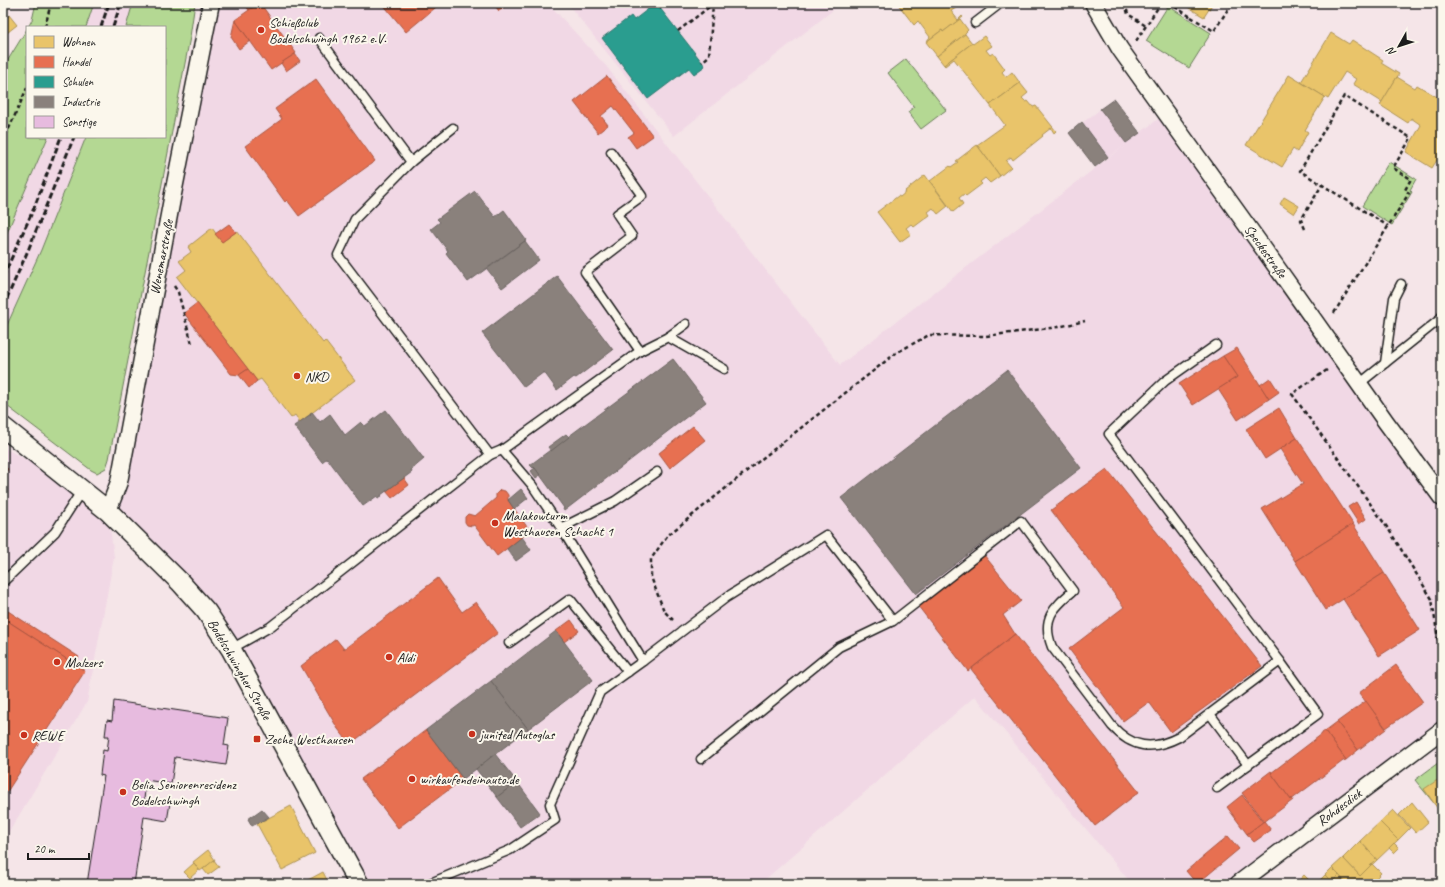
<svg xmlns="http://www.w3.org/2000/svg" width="1445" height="887" viewBox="0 0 1445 887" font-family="Caveat,sans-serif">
<rect width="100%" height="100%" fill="#f5e5e8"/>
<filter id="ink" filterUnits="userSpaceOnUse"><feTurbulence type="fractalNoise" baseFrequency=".025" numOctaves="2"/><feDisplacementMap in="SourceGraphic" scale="8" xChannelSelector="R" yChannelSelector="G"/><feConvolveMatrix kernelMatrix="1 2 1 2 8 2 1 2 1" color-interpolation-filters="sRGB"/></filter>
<g filter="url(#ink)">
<g fill="#f1d8e5">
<path d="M94 3H133L126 27H86Z"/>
<path d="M211 3H548L606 66 840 365 1125 145 1095 167 1069 133 1114 99 1140 133 1166 113 1442 498V730L1238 884H1132L975 696 760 884H664L658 876 644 884H359L231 649 108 512 114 557 87 702 3 842V454L6 449 83 490 108 511Z"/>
<path d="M567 3H842L674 136Z"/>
<path d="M48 137H86L41 250 3 334V242Z"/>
</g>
<g fill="#b4d893" stroke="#687a58">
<path d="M36 3H94L86 27H28L32 20Z"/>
<path d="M133 3H195L190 37 170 142 109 459 106 468 97 473 91 470 3 403V334L41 250 86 137H165V27H126Z"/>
<path d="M1168 6 1211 33 1189 68 1146 41Z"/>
<path d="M27 29V137H48L3 242V68Z"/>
<path d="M906 59 946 110 921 129 908 112 914 107 888 73Z"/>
<path d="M1389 162 1416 179 1410 190 1412 192 1392 225 1362 206Z"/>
<path d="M1442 760V813L1415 780Z"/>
</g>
<g fill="#e9c46a" stroke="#ac9253">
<path d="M897 3H952L956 8 951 11 958 20 962 16 963 17 943 32 942 30 926 42 930 37 918 21 914 25Z"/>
<path d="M1181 3H1213L1204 17Z"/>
<path d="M3 11 8 17 9 15 17 25 3 36Z"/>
<path d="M960 19 968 30 965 33V34L937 56 926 42 942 30 943 32Z"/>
<path d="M1331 33 1349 44 1352 40 1383 60 1381 63 1399 74 1382 102 1353 84 1356 79 1345 72 1328 99 1301 82Z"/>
<path d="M965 34 972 43 944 65 937 56Z"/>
<path d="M984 36 992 46 986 50 990 55 993 53 1005 69 1002 72 1006 77 1012 72 1020 83 990 105 954 59 945 66 944 65 972 43 973 44Z"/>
<path d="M1289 75 1325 97 1305 130 1308 132 1297 152 1293 149 1282 167 1246 145Z"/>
<path d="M1397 77 1415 88 1417 85 1442 100V152L1432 168 1406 152 1421 125 1411 118 1408 123 1380 105Z"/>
<path d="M1020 83 1028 93 1022 98 1026 102 1028 101 1033 107 1036 106 1056 131 1054 133 1051 128 1042 135 1043 136 1013 160 1011 157 1006 161 1011 167 1000 176 977 145 1005 125 990 105Z"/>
<path d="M977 145 1000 176 990 183 985 178 980 182 982 184 966 196 964 194 959 198 963 204 953 212 930 181 950 166 951 167 958 162 956 161Z"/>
<path d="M925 175 948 206 938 214 933 208 928 212 930 215 914 227 911 224 906 228 911 234 900 242 877 212 898 196 900 197 906 192 905 191Z"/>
<path d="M1284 197 1299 206 1294 214 1280 204Z"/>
<path d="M212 228 222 242 237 231 323 343 325 341 355 380 300 422 295 415 291 418 261 379 257 381 177 277 186 270 179 261 191 252 188 247Z"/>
<path d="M1442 777V810L1440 812 1424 789Z"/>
<path d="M1412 802 1428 822 1416 833 1399 815Z"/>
<path d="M291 806 315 853 282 870 257 824Z"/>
<path d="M1393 810 1410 828 1398 840 1380 822Z"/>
<path d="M1380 822 1398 840 1377 860 1360 841Z"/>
<path d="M1360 841 1377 860 1360 876 1343 858Z"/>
<path d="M1394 843 1399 848 1394 853 1389 848Z"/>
<path d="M208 850 215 860 200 871 193 862Z"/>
<path d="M1343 858 1360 876 1372 864 1381 873 1370 884H1347L1332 868Z"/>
<path d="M214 860 219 867 208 875 203 869Z"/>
<path d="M194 863 199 870 190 878 184 872Z"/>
<path d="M1332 868 1339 875 1332 882 1325 875Z"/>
<path d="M323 872 329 884H310L308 880Z"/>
<path d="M1304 875 1313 884H1296Z"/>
<path d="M1325 875 1332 882 1330 884H1320L1318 882Z"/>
<path d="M1339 875 1344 881 1340 884H1333L1332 882Z"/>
</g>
<g fill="#e76f51" stroke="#aa5641">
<path d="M246 3H259L249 10 246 6Z"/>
<path d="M259 3H260L296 53 271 70 235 20Z"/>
<path d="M382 3H441L406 32Z"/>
<path d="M493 3H509L499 11Z"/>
<path d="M235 20 250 41 239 49 231 37Z"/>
<path d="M295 54 300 61 286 71 281 63Z"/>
<path d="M607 76 653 136 636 148 628 137 634 133 613 106 601 116 608 125 598 133 574 102Z"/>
<path d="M316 79 375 161 299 216 287 200 285 202 245 146 282 119 275 109Z"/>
<path d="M229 224 236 232 222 242 215 234Z"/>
<path d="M197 303 248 369 239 375 231 374 184 313Z"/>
<path d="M1237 348 1269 399 1238 420 1218 389 1237 377 1223 356Z"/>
<path d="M1223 356 1237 377 1193 405 1179 384Z"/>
<path d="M248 369 257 381 249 388 239 375Z"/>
<path d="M1270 378 1279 392 1269 399 1260 385Z"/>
<path d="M1279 408 1297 438 1265 459 1246 429Z"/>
<path d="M693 426 705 440 670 468 659 453Z"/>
<path d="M1297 438 1353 524 1295 561 1262 509 1303 484 1280 449Z"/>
<path d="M3 466 8 469 3 477Z"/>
<path d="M1107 469 1262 666 1171 732 1149 702 1123 721 1069 649 1124 607 1051 510Z"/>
<path d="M404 478 409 485 392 498 386 491Z"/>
<path d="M500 490 505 491 508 495V500L530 531 497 556 474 525 472 526 467 525 465 522V517L468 514 475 516 496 498V494Z"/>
<path d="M1356 502 1366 519 1359 524 1348 507Z"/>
<path d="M1353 524 1384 573 1326 610 1295 561Z"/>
<path d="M984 555 1021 601 1003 615 1015 634 968 671 918 606Z"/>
<path d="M1384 573 1420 630 1379 656 1343 599Z"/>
<path d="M438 578 462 612 476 602 498 633 350 744 338 729 301 666 336 639 344 649Z"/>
<path d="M8 611 79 657 74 664 3 618Z"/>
<path d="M3 618 85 671 3 798Z"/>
<path d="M571 620 579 631 564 642 556 631Z"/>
<path d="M1015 634 1139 792 1095 826 971 669Z"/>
<path d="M1396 665 1423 702 1386 728 1359 693Z"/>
<path d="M1366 701 1386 729 1358 750 1337 722Z"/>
<path d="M1337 722 1358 750 1346 760 1325 731Z"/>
<path d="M426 730 463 779 398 828 361 779Z"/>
<path d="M1325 731 1346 760 1343 761 1291 800 1271 773 1322 734V733Z"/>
<path d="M1271 771 1272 772 1271 773 1291 800 1292 798 1293 800 1264 822 1242 793Z"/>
<path d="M1242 795 1263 822 1247 834 1227 807Z"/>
<path d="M1264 821 1271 830 1254 842 1247 834Z"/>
<path d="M1228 836 1239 849 1197 884 1186 871Z"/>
</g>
<path fill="#2a9d8f" stroke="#26766c" d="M656 3 705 66 694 74 689 68 648 99 602 38 631 16 634 20Z"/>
<g fill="#8a817c" stroke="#69635f">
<path d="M1114 99 1140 133 1126 143 1100 109Z"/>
<path d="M1082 122 1108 157 1095 167 1069 133Z"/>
<path d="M475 191 495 217 504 210 526 240 468 282 446 253 448 251 431 229 440 222 437 219Z"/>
<path d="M525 241 539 260 502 288 487 269Z"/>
<path d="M557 276 613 350 576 378 574 377 557 390 544 372 524 387 482 333Z"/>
<path d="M673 359 706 402 564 511 563 509 564 508 540 475 535 468 534 467 533 468 530 465Z"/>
<path d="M1007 370 1081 468 916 594 841 498Z"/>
<path d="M386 410 424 459 411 470 412 472 381 495 382 496 378 498 377 496 363 506 327 458 322 462 294 426 311 414 310 413 312 412 320 422 330 414 345 435 361 422 365 426Z"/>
<path d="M566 434 569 437 551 451 548 447Z"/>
<path d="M535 468 540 475 536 478 531 471Z"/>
<path d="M521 489 528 498 514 509 508 500Z"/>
<path d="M522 537 531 550 516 561 507 549Z"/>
<path d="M556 631 593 680 528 729 491 681Z"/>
<path d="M491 681 528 729 463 779 426 730Z"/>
<path d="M495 754 517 782 497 797 476 769Z"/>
<path d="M517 782 540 813 520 827 497 797Z"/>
<path d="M262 809 269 817 252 826 248 819Z"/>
</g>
<path fill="#e7bbdf" stroke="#1c1c1c" d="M114 701 228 718 224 745 229 746 226 765 175 757 171 784 146 780 144 800 170 803 167 821 144 817 134 884H87L104 776 100 775 103 750 107 751 109 736H105L107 720 112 721Z"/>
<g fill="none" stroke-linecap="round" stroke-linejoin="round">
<defs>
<g id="service">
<path d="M975 23 1001 3"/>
<path d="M319 38 411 162 453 128"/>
<path d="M611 152 642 196 617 214 632 236 585 272 640 351"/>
<path d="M411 162 355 219 338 255 490 455"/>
<path d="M668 337 724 369"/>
<path d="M1385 363 1394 298 1401 284"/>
<path d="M1359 384 1439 320 1442 316"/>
<path d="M561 528 615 501 657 472"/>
<path d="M3 582 55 532 82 490"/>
<path d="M509 643 570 599 628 672"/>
<path d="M231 649 270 627 490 455 502 450 640 351 668 337 686 324"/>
<path d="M643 661 727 597 826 535 893 621 1021 521 1073 591C1053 608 1041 619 1052 647L1112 726C1132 748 1152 751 1179 737L1280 661 1109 434 1165 381 1216 345"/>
<path d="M1210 714 1248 765 1318 714 1280 661"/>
<path d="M701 759 839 647 893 621"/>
<path d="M1217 788 1248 765"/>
<path d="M428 884 510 850 555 820 550 804 600 692 643 661 561 528 532 485 502 450"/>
</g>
<g id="minor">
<path d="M1093 3 1120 49 1268 255 1386 422 1442 498"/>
<path d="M108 511 119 482 172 199 211 3"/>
<path d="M1238 884 1442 730"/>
</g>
<path id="tertiary" d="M3 427 108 511 180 582 206 611 231 649 359 884"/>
</defs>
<use href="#service" stroke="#1c1c1c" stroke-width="11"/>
<use href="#minor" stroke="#1c1c1c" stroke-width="19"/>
<use href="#tertiary" stroke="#1c1c1c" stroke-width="22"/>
<g stroke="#1c1c1c" stroke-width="2.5" stroke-dasharray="4 3" stroke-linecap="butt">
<path d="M1125 3 1128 14 1146 26"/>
<path d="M1169 3 1191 17 1190 19"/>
<path d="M1191 17 1214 31 1232 3"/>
<path d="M45 27 51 3"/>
<path d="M678 31 713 4 709 56 702 62"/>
<path d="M1136 41 1161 3"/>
<path d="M3 142 27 88"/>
<path d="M1305 229 1301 220 1322 185"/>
<path d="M174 286 178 292 192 344"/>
<path d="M1334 313 1409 193 1405 190 1411 179 1393 168 1411 138 1344 96 1300 171 1388 226"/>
<path d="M1327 370 1292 394 1389 530 1432 599 1438 640"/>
<path d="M673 620 664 611 651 577V559L667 536 764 457 896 353 929 335 986 336 1058 327 1085 321"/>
</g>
<use href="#service" stroke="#fbf7ec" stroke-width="8"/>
<use href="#minor" stroke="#fbf7ec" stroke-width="16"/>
<use href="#tertiary" stroke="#fbf7ec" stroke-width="19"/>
<g stroke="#1c1c1c" stroke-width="3" stroke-dasharray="6 3" stroke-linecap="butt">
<path d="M101 27 109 3"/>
<path d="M113 27 121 3"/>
<path d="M3 277 34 208 61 137"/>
<path d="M3 307 29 248 74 137"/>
</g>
</g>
</g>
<g fill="#c8321e" stroke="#fbf7ec" stroke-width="1.5">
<circle cx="261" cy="30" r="4"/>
<circle cx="297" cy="376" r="4"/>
<circle cx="495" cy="523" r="4"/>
<circle cx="389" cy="657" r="4"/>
<circle cx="57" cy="662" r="4"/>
<circle cx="472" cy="734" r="4"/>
<circle cx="24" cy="735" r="4"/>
<rect x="253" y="735" width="8" height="8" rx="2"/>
<circle cx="412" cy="779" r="4"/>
<circle cx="123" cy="792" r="4"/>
</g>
<g text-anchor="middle" stroke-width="4" stroke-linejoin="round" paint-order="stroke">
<g font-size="14" fill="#1c1c1c" stroke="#fbf7ec" text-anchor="start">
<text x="269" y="27">Schießclub<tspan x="269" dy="16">Bodelschwingh 1962 e.V.</tspan></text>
<text x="305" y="381">NKD</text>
<text x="503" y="520">Malakowturm<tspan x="503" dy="16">Westhausen Schacht 1</tspan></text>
<text x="397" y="662">Aldi</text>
<text x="65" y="667">Malzers</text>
<text x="480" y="739">junited Autoglas</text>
<text x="32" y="740">REWE</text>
<text x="265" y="744">Zeche Westhausen</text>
<text x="420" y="784">wirkaufendeinauto.de</text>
<text x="131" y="789">Belia Seniorenresidenz<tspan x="131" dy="16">Bodelschwingh</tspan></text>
</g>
<g font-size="14" fill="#1c1c1c" stroke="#fbf7ec">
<text transform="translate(1266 251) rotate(54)" y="5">Speckestraße</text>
<text transform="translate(161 257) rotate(-79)" y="5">Wenemarstraße</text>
<text transform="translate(240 669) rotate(60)" y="5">Bodelschwingher Straße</text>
<text transform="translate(1339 807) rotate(-37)" y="5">Rohdesdiek</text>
</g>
</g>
<rect width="1445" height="887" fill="none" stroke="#fbf7ec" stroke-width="16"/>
<rect x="8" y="8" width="1429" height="871" fill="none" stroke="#1c1c1c" stroke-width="1.5" filter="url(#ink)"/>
<rect x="26" y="26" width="140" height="112" fill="#fbf7ec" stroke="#a29f99"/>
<rect x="34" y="36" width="20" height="12" fill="#e9c46a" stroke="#a29f99"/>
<text x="62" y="46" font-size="12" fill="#1c1c1c">Wohnen</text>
<rect x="34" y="56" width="20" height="12" fill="#e76f51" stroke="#a29f99"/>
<text x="62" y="66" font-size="12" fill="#1c1c1c">Handel</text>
<rect x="34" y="76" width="20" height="12" fill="#2a9d8f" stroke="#a29f99"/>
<text x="62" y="86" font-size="12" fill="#1c1c1c">Schulen</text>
<rect x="34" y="96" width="20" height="12" fill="#8a817c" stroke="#a29f99"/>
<text x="62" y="106" font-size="12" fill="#1c1c1c">Industrie</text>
<rect x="34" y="116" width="20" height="12" fill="#e7bbdf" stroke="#a29f99"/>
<text x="62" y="126" font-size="12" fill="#1c1c1c">Sonstige</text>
<g transform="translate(1399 46) rotate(231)" stroke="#fbf7ec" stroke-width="3" paint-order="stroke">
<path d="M0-3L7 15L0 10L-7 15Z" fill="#1c1c1c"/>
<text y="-6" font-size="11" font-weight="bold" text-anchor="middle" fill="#1c1c1c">N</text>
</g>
<path d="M28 853v6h61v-6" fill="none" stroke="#1c1c1c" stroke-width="2"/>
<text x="34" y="853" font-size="12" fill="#1c1c1c" stroke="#fbf7ec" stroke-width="3" paint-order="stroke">20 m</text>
</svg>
